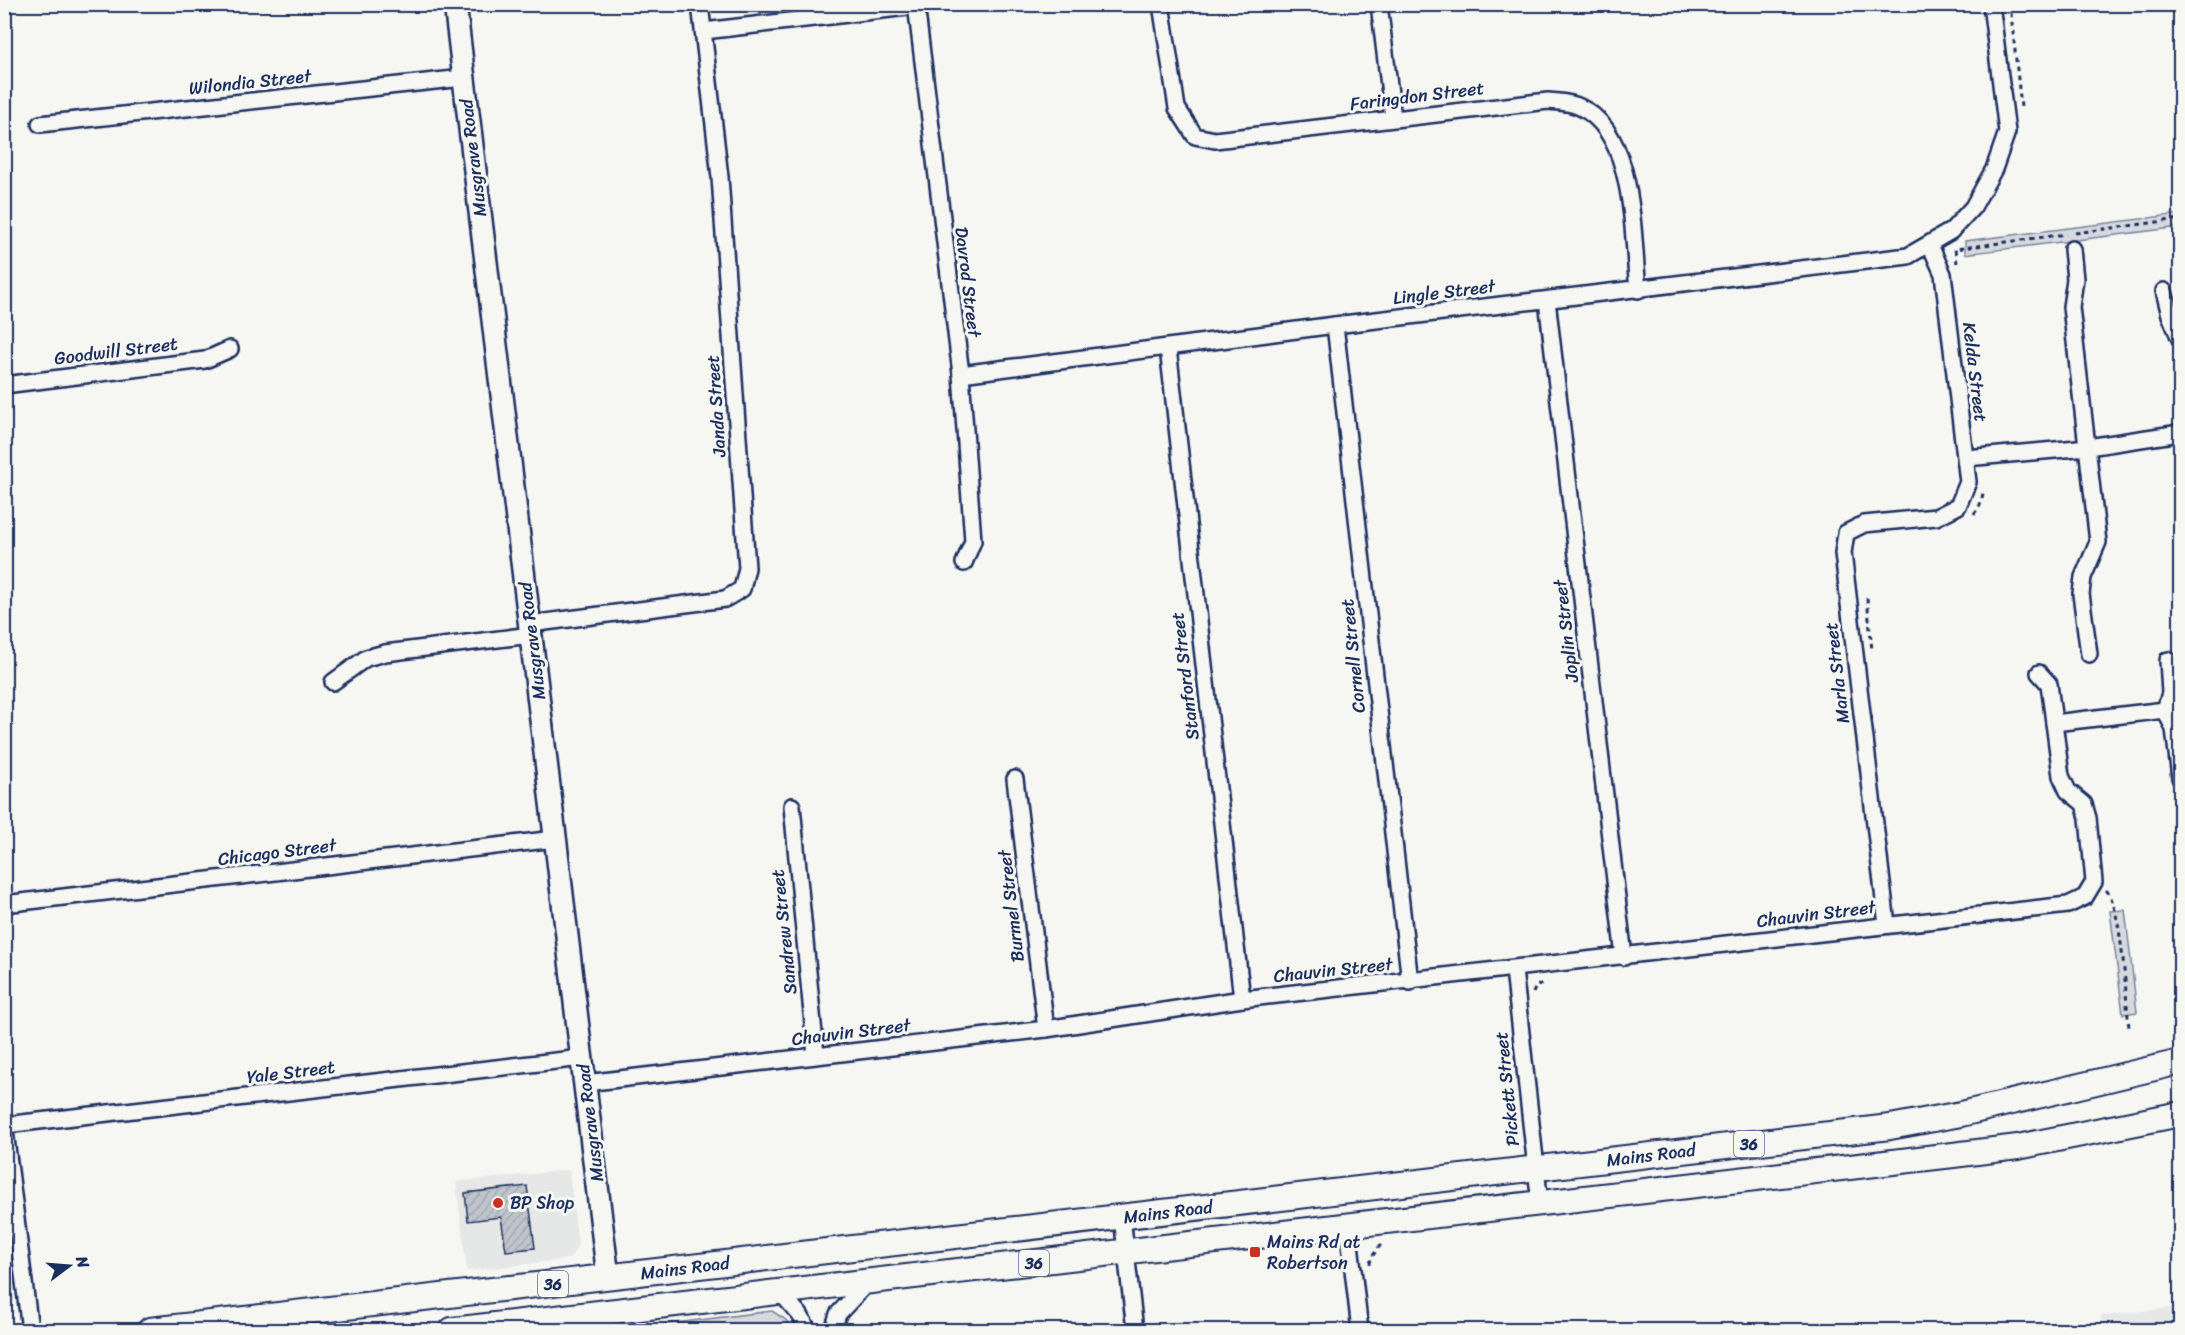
<svg xmlns="http://www.w3.org/2000/svg" width="2185" height="1335" viewBox="0 0 2185 1335" font-family="Sriracha,sans-serif">
<defs>
<pattern id="building-hatch" width="6" height="6" patternUnits="userSpaceOnUse" patternTransform="scale(1.5)"><rect width="6" height="6" fill="#c0c4cd"/><path d="M-1 1l2-2M0 6l6-6M5 7l2-2" fill="none" stroke="#a4a9b2"/></pattern>
</defs>
<rect width="100%" height="100%" fill="#f6f6f2"/>
<filter id="ink" filterUnits="userSpaceOnUse"><feTurbulence type="fractalNoise" baseFrequency=".0167" numOctaves="2"/><feDisplacementMap in="SourceGraphic" scale="12" xChannelSelector="R" yChannelSelector="G"/><feConvolveMatrix kernelMatrix="1 2 1 2 8 2 1 2 1" color-interpolation-filters="sRGB"/></filter>
<g filter="url(#ink)">
<g fill="#e6e7e7">
<path d="M569 1170 578 1245 570 1259 467 1271 456 1182Z"/>
<path d="M2180 1307V1330H2103L2101 1316Z"/>
</g>
<g fill="#d6d9dd" stroke="#78849e" stroke-width="1.5">
<path d="M2180 214V227L1965 254V241Z"/>
<path d="M2125 910 2137 1012 2123 1014 2110 911Z"/>
<path d="M772 1311 786 1320 793 1330H619Z"/>
</g>
<path fill="url(#building-hatch)" stroke="#1b2f5e" stroke-width="1.5" d="M527 1186 535 1248 506 1251 501 1217 468 1221 465 1193Z"/>
<g fill="none" stroke-linecap="round" stroke-linejoin="round">
<defs>
<g id="street">
<path d="M916 4 961 374 973 541 964 563"/>
<path d="M1161 4 1177 108 1195 136 1215 140 1548 101C1558 102 1571 102 1580 107 1636 133 1632 235 1638 290"/>
<path d="M1379 4 1393 118"/>
<path d="M704 31 916 6"/>
<path d="M40 124 463 78"/>
<path d="M2072 249 2075 279 2071 307 2098 542 2083 577 2081 594 2089 654"/>
<path d="M2164 291 2170 315 2180 339"/>
<path d="M1547 300 1624 957"/>
<path d="M1335 325 1410 982"/>
<path d="M1168 348 1242 999"/>
<path d="M961 374 1335 325 1908 256 1951 231 1973 207 1994 169 2007 132 1991 4"/>
<path d="M4 385 205 360 230 349"/>
<path d="M1966 458 2088 447 2180 433"/>
<path d="M530 624 725 599 742 589 747 568 720 177 700 4"/>
<path d="M2168 660 2170 693 2165 710 2174 729 2180 778"/>
<path d="M333 682 366 658 385 653 531 635"/>
<path d="M2054 723 2165 710"/>
<path d="M1015 779 1046 1029"/>
<path d="M792 806 816 1055"/>
<path d="M4 904 555 839"/>
<path d="M1887 925 1843 553 1846 533 1864 524 1936 517 1958 506 1968 482 1943 274 1930 245"/>
<path d="M1514 970 1540 1204"/>
<path d="M585 1083 1046 1029 1242 999 2068 905 2085 897 2094 882 2088 818 2084 804 2068 791 2061 776 2049 684 2039 673"/>
<path d="M4 1123 30 1330"/>
<path d="M5 1125 582 1058"/>
<path d="M1122 1217 1135 1330"/>
<path d="M1348 1226 1360 1330"/>
<path d="M780 1292 800 1315 808 1330"/>
<path d="M833 1330 838 1314 868 1282"/>
</g>
<path id="secondary" d="M455 4 608 1277"/>
<g id="primary">
<path d="M150 1330 1890 1127 1961 1114 2180 1062"/>
<path d="M452 1330 1953 1155 2018 1147 2180 1114"/>
</g>
</defs>
<use href="#street" stroke="#1b2f5e" stroke-width="20"/>
<use href="#secondary" stroke="#1b2f5e" stroke-width="26"/>
<use href="#primary" stroke="#1b2f5e" stroke-width="28"/>
<g stroke="#1b2f5e" stroke-width="3" stroke-dasharray="4.5 4.5" stroke-linecap="butt">
<path d="M2010 4 2021 107"/>
<path d="M2075 233 2180 219"/>
<path d="M1957 263 1955 249 2066 234"/>
<path d="M1974 514 1980 505 1984 490"/>
<path d="M1867 598 1872 650"/>
<path d="M2106 890C2122 905 2126 1001 2129 1028"/>
<path d="M1533 993 1536 986 1545 982"/>
<path d="M1370 1264 1371 1258 1382 1243"/>
</g>
<use href="#street" stroke="#f6f6f2" stroke-width="15"/>
<use href="#secondary" stroke="#f6f6f2" stroke-width="21"/>
<use href="#primary" stroke="#f6f6f2" stroke-width="24"/>
</g>
</g>
<g fill="#c8321e" stroke="#f6f6f2" stroke-width="2">
<circle cx="498" cy="1203" r="6"/>
<rect x="1249" y="1246" width="12" height="12" rx="3"/>
</g>
<g text-anchor="middle" stroke-width="6" stroke-linejoin="round" paint-order="stroke">
<g fill="#f6f6f2" stroke="#5d6b8a" stroke-width="1.5">
<rect x="1734" y="1131" width="30" height="26" rx="4.5"/>
<rect x="1019" y="1250" width="30" height="26" rx="4.5"/>
<rect x="538" y="1271" width="30" height="26" rx="4.5"/>
</g>
<g font-size="16" font-weight="bold" fill="#1b2f5e">
<text x="1749" y="1150">36</text>
<text x="1034" y="1269">36</text>
<text x="553" y="1290">36</text>
</g>
<g font-size="18" fill="#1b2f5e" stroke="#f6f6f2">
<text transform="translate(250 82) rotate(-6)" y="6">Wilondia Street</text>
<text transform="translate(1417 96) rotate(-7)" y="6">Faringdon Street</text>
<text transform="translate(473 158) rotate(-97)" y="6">Musgrave Road</text>
<text transform="translate(968 282) rotate(83)" y="6">Davrod Street</text>
<text transform="translate(1444 292) rotate(-7)" y="6">Lingle Street</text>
<text transform="translate(116 351) rotate(-7)" y="6">Goodwill Street</text>
<text transform="translate(1975 372) rotate(83)" y="6">Kelda Street</text>
<text transform="translate(716 406) rotate(-94)" y="6">Janda Street</text>
<text transform="translate(1566 631) rotate(-97)" y="6">Joplin Street</text>
<text transform="translate(532 641) rotate(-97)" y="6">Musgrave Road</text>
<text transform="translate(1353 656) rotate(-96)" y="6">Cornell Street</text>
<text transform="translate(1837 673) rotate(-97)" y="6">Marla Street</text>
<text transform="translate(1185 676) rotate(-97)" y="6">Stanford Street</text>
<text transform="translate(277 852) rotate(-7)" y="6">Chicago Street</text>
<text transform="translate(1011 906) rotate(-97)" y="6">Burmel Street</text>
<text transform="translate(1816 914) rotate(-7)" y="6">Chauvin Street</text>
<text transform="translate(784 932) rotate(-96)" y="6">Sandrew Street</text>
<text transform="translate(1333 970) rotate(-6)" y="6">Chauvin Street</text>
<text transform="translate(851 1032) rotate(-7)" y="6">Chauvin Street</text>
<text transform="translate(291 1072) rotate(-7)" y="6">Yale Street</text>
<text transform="translate(1507 1089) rotate(-96)" y="6">Pickett Street</text>
<text transform="translate(590 1123) rotate(-97)" y="6">Musgrave Road</text>
<text transform="translate(1651 1155) rotate(-7)" y="6">Mains Road</text>
<text transform="translate(1168 1212) rotate(-7)" y="6">Mains Road</text>
<text transform="translate(685 1268) rotate(-7)" y="6">Mains Road</text>
</g>
<g font-size="18" fill="#1b2f5e" stroke="#f6f6f2" text-anchor="start">
<text x="510" y="1209">BP Shop</text>
<text x="1267" y="1248">Mains Rd at<tspan x="1267" dy="21">Robertson</tspan></text>
</g>
</g>
<rect width="2185" height="1335" fill="none" stroke="#f6f6f2" stroke-width="24"/>
<rect x="12" y="12" width="2161" height="1311" fill="none" stroke="#1b2f5e" stroke-width="2" filter="url(#ink)"/>
<g transform="translate(69 1266) rotate(74)" stroke="#f6f6f2" stroke-width="4.5" paint-order="stroke">
<path d="M0-4.5L10 22L0 15L-10 22Z" fill="#1b2f5e"/>
<text y="-9" font-size="16" font-weight="bold" text-anchor="middle" fill="#1b2f5e">N</text>
</g>
</svg>
